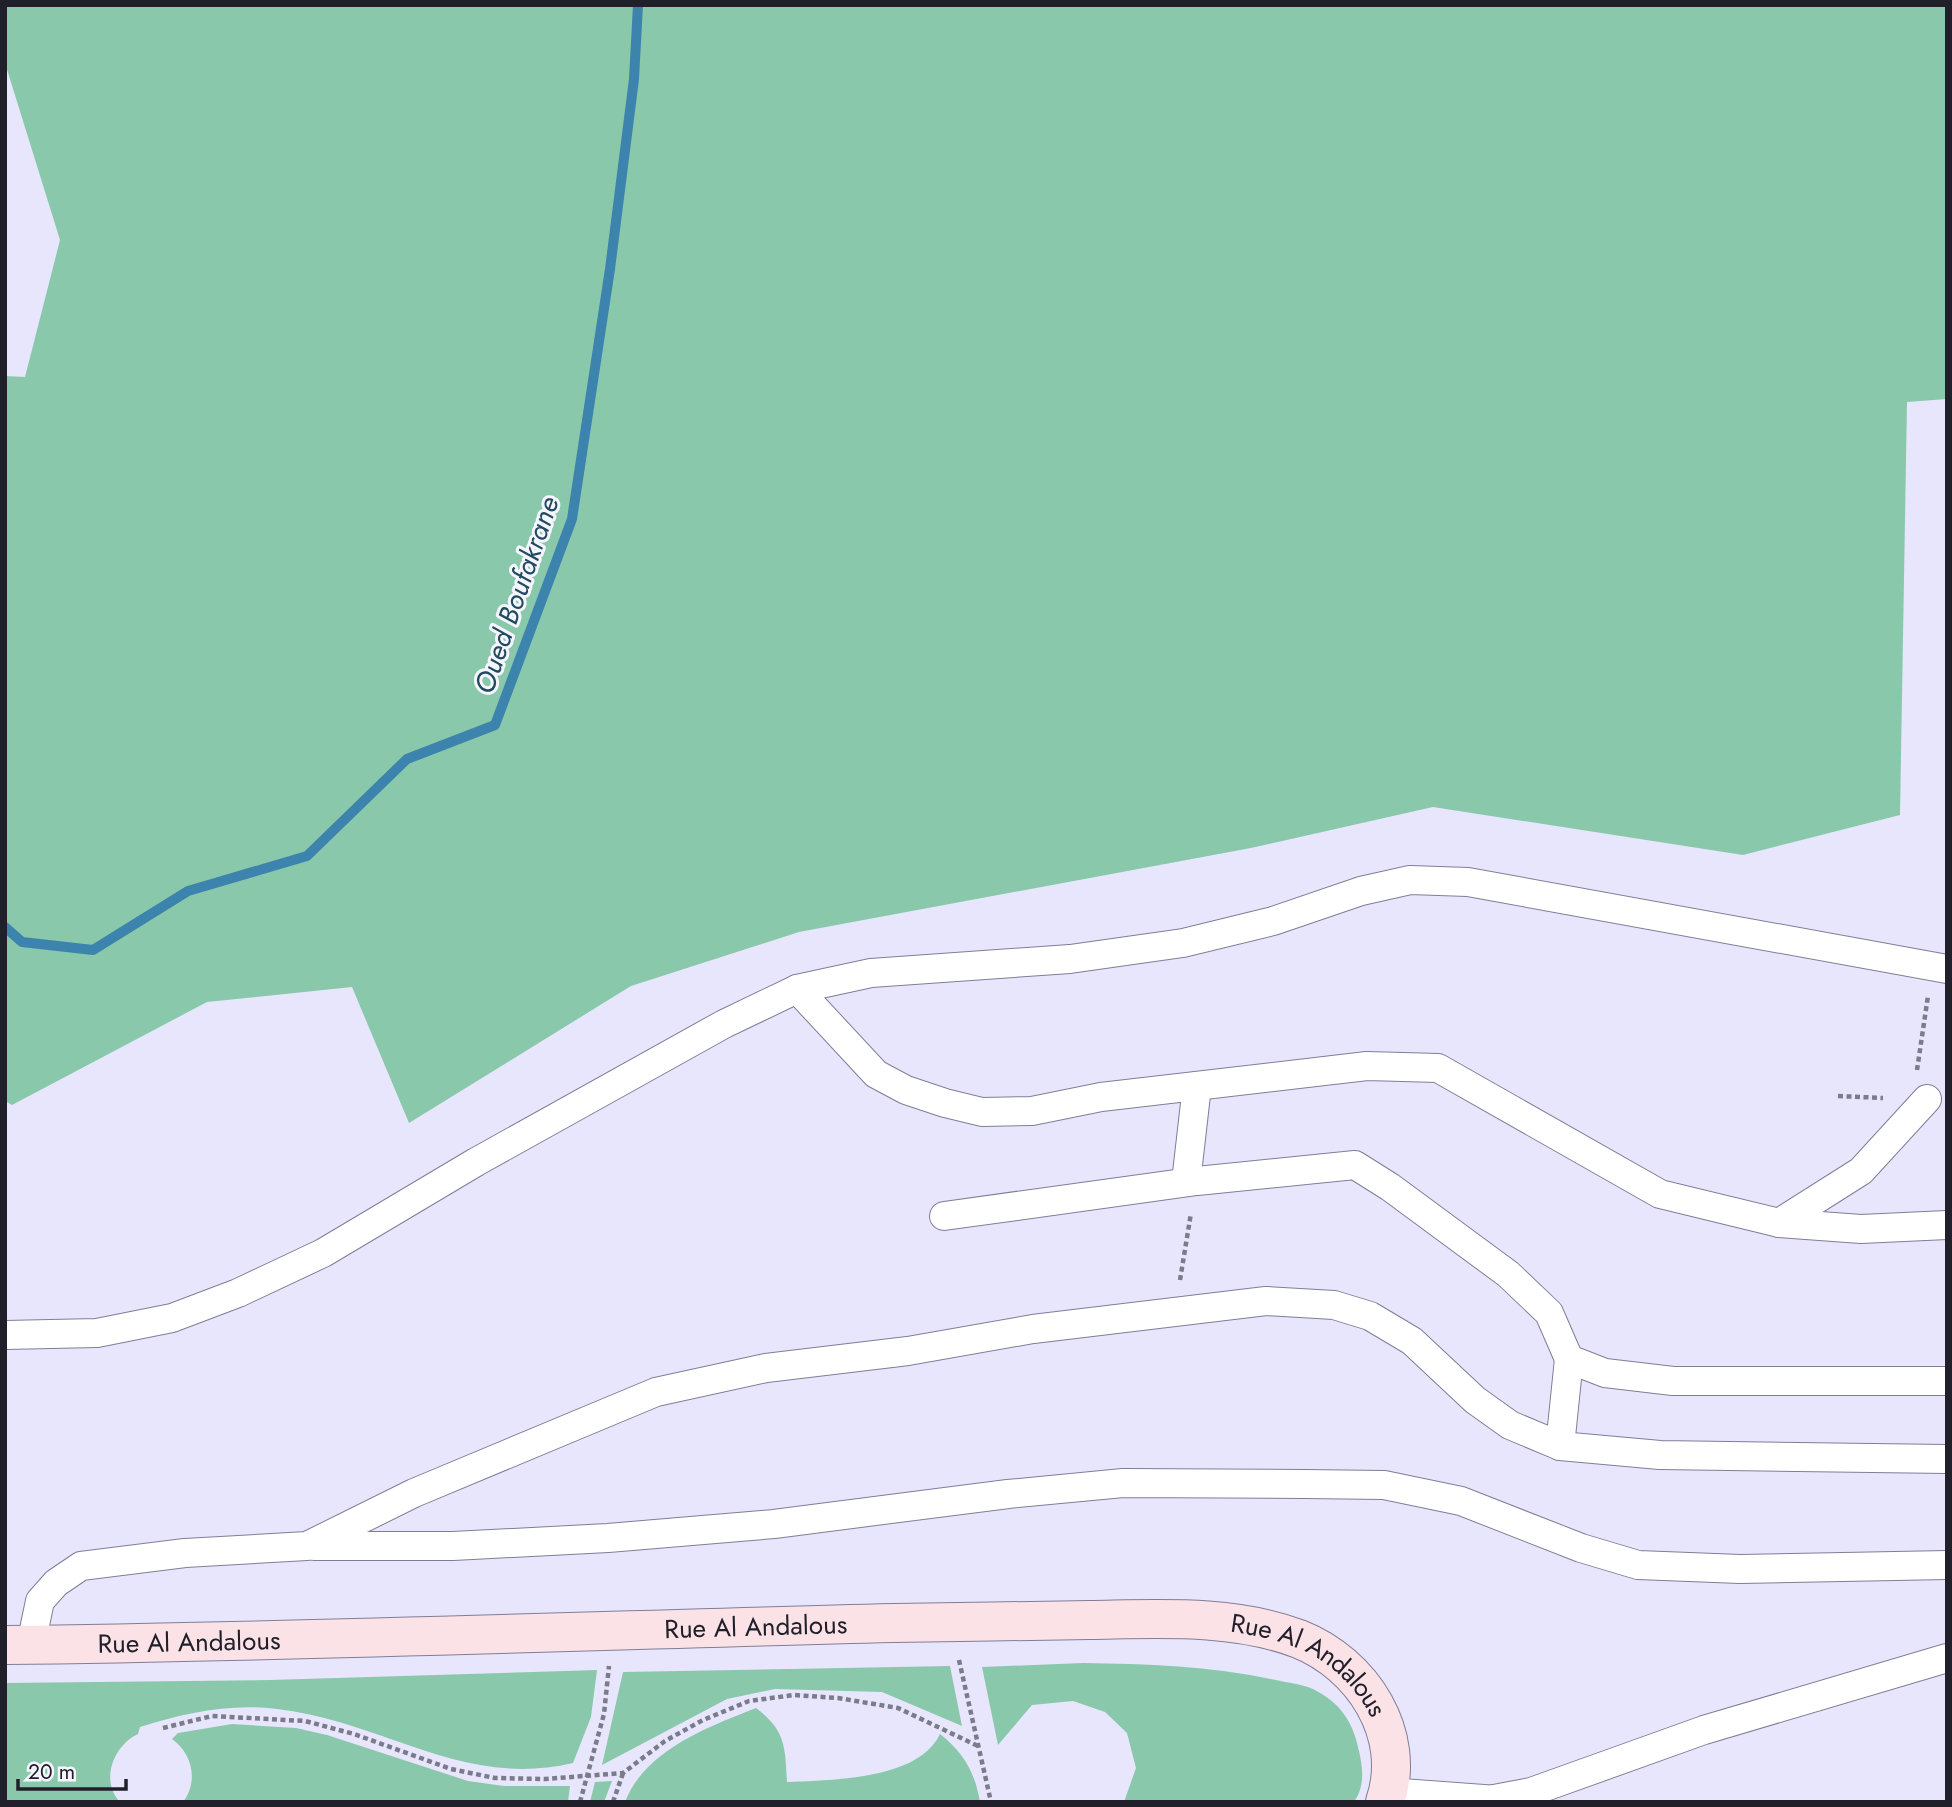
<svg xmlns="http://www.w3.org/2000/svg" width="1952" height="1807" viewBox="0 0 1952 1807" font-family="Jost,sans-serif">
<rect width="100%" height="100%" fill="#e8e6fd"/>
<g fill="#8ac8ab">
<path d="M5 5H1947V399L1907 402 1900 815 1743 855 1433 807 1251 848 799 932 631 986 409 1123 352 987 207 1002 12 1105 5 1101V376L25 377 60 240 5 63Z"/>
<path d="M1083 1663C1149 1664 1212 1666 1276 1680 1288 1683 1302 1684 1313 1689 1341 1703 1353 1722 1359 1751 1363 1769 1365 1786 1354 1802H1124L1136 1768 1127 1733 1105 1712 1073 1701 1032 1705 998 1745 982 1667Z"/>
<path d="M950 1666 962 1726 882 1692 775 1689 727 1699 602 1765 623 1672Z"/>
<path d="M597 1670 591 1717 573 1763C462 1789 384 1721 277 1709 231 1703 184 1713 140 1727L138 1734C115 1744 99 1780 120 1802H5V1683L270 1680Z"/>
<path d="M756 1708C786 1731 785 1747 787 1782 831 1780 919 1780 940 1734 963 1752 975 1772 980 1802H625C645 1750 708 1727 756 1708Z"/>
<path d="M232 1724 296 1728 327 1735 468 1781 504 1786H570L568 1802H183C199 1781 192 1753 172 1739L178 1733Z"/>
<path d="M612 1781 604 1802H590L595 1782Z"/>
</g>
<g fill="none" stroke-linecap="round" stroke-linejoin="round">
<path stroke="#3c83ad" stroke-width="10" d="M5 927 22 942 93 950 188 891 307 856 407 759 495 725 572 519 610 269 634 79 638 5"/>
<defs>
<g id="street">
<path d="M797 989 876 1074 906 1090 945 1103 982 1112 1032 1111 1101 1097 1367 1066 1438 1068 1660 1194 1779 1223 1861 1171 1927 1099"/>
<path d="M1186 1182 1197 1086"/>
<path d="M944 1216 1197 1181 1355 1165 1390 1187 1508 1274 1549 1313 1569 1359 1605 1373 1673 1381H1947"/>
<path d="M1779 1223 1861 1229 1947 1225"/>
<path d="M5 1335 97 1333 172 1318 238 1293 323 1253 476 1162 724 1024 797 989 871 973 1070 959 1183 943 1273 921 1361 891 1410 880 1468 882 1947 969"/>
<path d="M1560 1446 1569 1359"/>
<path d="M314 1546H453L608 1538 774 1524 1008 1494 1123 1483 1305 1484 1384 1485 1461 1501 1581 1548 1638 1565 1740 1569 1947 1565"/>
<path d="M31 1644 40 1601 56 1583 81 1566 185 1553 307 1546 414 1493 656 1392 766 1368 908 1351 1033 1329 1266 1301 1334 1305 1370 1316 1412 1341 1475 1400 1510 1425 1560 1446 1660 1455 1947 1459"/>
<path d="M1388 1792 1511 1801"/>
<path d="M1494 1799 1531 1792 1704 1730 1947 1658"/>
</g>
<g id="secondary">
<path id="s1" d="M5 1645C302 1642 598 1630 894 1623 959 1622 1025 1621 1090 1620 1159 1619 1233 1614 1299 1639 1362 1664 1408 1734 1385 1802"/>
</g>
</defs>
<use href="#street" stroke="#807d97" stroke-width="30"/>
<use href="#secondary" stroke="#807d97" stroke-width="40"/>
<g stroke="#7c7b8b" stroke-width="4.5" stroke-dasharray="5 3.5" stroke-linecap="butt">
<path d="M1917 1070 1928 996"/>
<path d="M1838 1096 1883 1098"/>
<path d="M1180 1280 1191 1213"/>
<path d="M959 1660 991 1802"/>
<path d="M163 1728 212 1716 305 1721 354 1734 451 1769 495 1778 545 1779 623 1773 665 1741 703 1720 749 1701 794 1695 838 1698 898 1708 978 1746"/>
<path d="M580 1802 604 1714 609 1666"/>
<path d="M613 1802 623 1773"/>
</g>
<use href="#street" stroke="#fff" stroke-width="28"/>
<use href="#secondary" stroke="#fae2e6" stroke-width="38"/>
</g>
<g text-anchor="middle" stroke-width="6" stroke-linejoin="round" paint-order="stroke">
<g font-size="26" fill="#21202a" stroke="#f6f5fb">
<text dy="9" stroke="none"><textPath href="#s1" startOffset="751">Rue Al Andalous</textPath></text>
<text dy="9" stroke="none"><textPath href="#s1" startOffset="184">Rue Al Andalous</textPath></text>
<text dy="9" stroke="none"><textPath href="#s1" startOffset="1318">Rue Al Andalous</textPath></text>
</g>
<g font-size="28" font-style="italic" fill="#204a61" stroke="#f6f5fb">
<text transform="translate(516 595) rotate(-71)" y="10">Oued Boufakrane</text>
</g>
</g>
<rect width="1952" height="1807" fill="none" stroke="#21202a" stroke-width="14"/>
<path d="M18 1779v10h108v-10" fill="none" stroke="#21202a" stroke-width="3.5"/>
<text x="28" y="1779" font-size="21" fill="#21202a" stroke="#f6f5fb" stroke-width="5" paint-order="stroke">20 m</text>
</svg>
